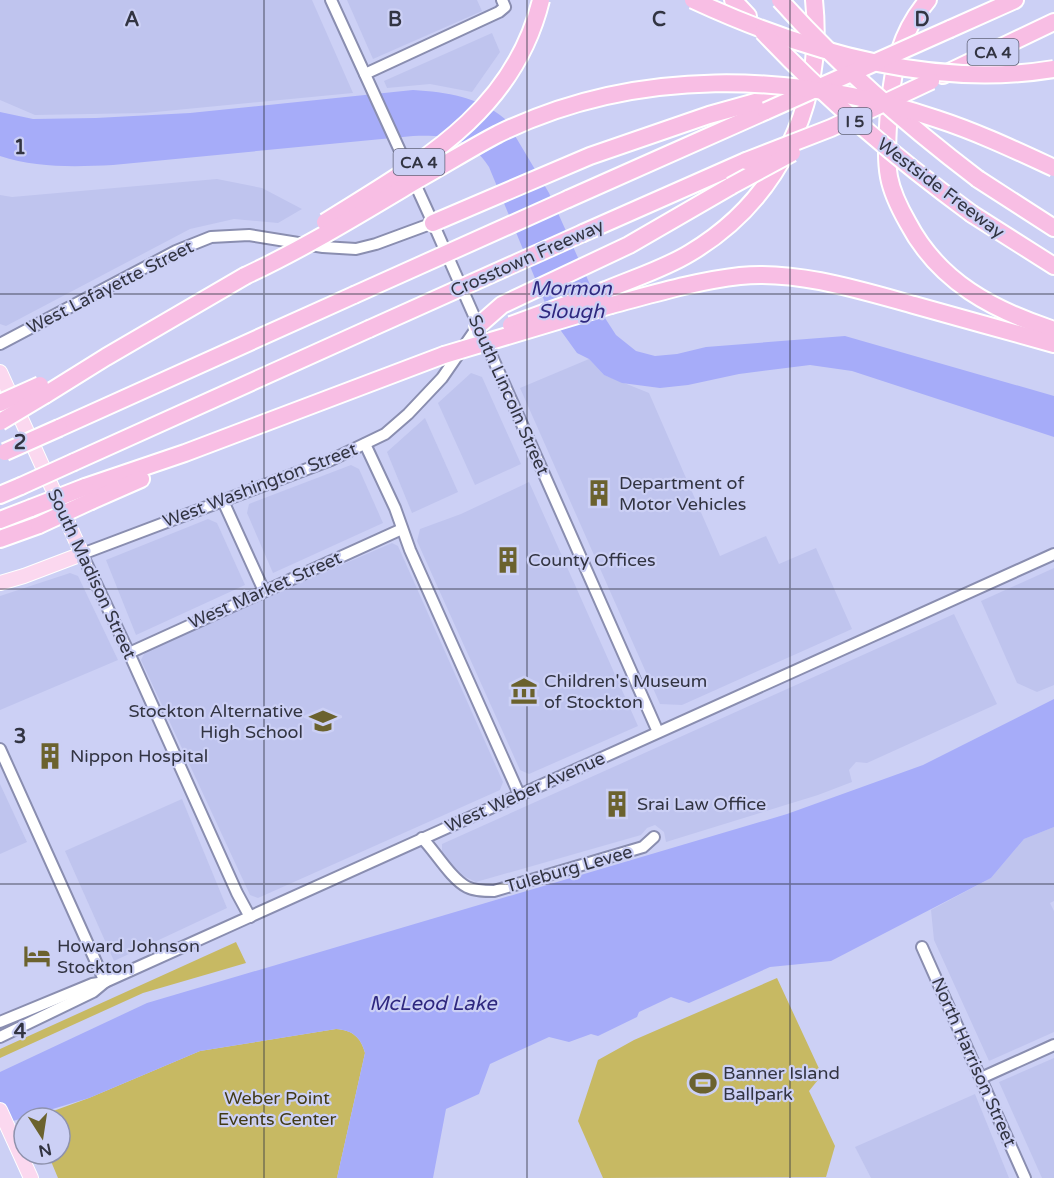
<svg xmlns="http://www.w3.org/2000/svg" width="1054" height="1178" viewBox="0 0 1054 1178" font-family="'Varela Round',sans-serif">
<rect width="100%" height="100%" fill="#ccd0f5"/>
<g fill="#bfc4ee">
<path d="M0 0H312L353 93 145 113 35 115 0 100Z"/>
<path d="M347 0H477L482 11 373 59Z"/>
<path d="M492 33 500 52 472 92 430 84 387 88 384 81Z"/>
<path d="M217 179 262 188 302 209 278 223 234 219 190 229 6 326 0 324V195L12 197Z"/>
<path d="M589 359 604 375 649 393 720 556 766 536 779 564 816 548 852 629 682 705 660 704 520 388Z"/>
<path d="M471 373 482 377 521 464 475 485 438 403Z"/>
<path d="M425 418 458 492 412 513 387 452Z"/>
<path d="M351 465 359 469 383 523 273 573 247 513 249 504Z"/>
<path d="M529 482 638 726 529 774 520 770 417 541 420 529 461 514Z"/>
<path d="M208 519 217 523 245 585 136 635 106 560Z"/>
<path d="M392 543 398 546 503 782 500 790 258 898 250 895 141 660 146 650Z"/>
<path d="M1054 568V685L1037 692 1017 683 981 601Z"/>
<path d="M70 573 78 576 118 660 0 710V596Z"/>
<path d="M954 614 997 704 867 763 856 762 849 770 852 782 818 795 666 842 664 832 655 825 647 828 641 835 476 882 459 874 442 853V844Z"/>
<path d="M0 784 27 842 0 854Z"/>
<path d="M182 799 227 908 114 961 65 851Z"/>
<path d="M1054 827V901L1050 903 1054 911V1032L989 1061 934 940 931 910 991 878 1024 839Z"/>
<path d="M1054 1058V1178H1042L999 1082Z"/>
<path d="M975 1094 1009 1178H871L855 1147Z"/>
</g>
<g fill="#c7b963">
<path d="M236 942 246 963 143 993 0 1058V1049Z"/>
<path d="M777 978 822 1075 809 1091 835 1146 826 1177 603 1178 578 1121 598 1060 634 1040Z"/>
<path d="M336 1029C352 1030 361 1037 365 1053L337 1178H58L48 1154H60V1118H34L89 1098 200 1051Z"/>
</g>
<g fill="#a6acf9">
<path d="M413 90C447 92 479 97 505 119L549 193 605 318 616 335 636 351 655 356 677 354 706 347 845 336 1054 396V437L852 371 810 365 739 374 688 385 660 388 622 383 604 375 589 359 577 353 551 317 489 167C470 137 446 135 413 136L113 165C75 167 36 168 0 156V112L33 119 96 118 190 113Z"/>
<path d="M1054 699V827L1024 839 991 878 831 961 770 967 689 1003 671 997 639 1012 637 1017 598 1036 591 1034 569 1042 549 1037 490 1064 479 1094 446 1109 433 1178H337L365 1053C361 1037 352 1030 336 1029L200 1051 89 1098 0 1125V1072L147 1003 787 814 923 765Z"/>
</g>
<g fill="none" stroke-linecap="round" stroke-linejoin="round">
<defs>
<g id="minor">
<path d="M331 0 433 223 658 732"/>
<path d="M365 74 499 12 505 7 502 0"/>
<path d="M0 344 176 251 211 237 249 235 323 247 356 249 376 244 433 223"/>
<path d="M365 444 395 508 410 550 519 794"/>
<path d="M223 501 264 591"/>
<path d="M129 653 402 529"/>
<path d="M0 749 105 982"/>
<path d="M422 838C435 851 451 879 467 887 475 891 485 891 494 891L643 847 654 837"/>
<path d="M250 917 237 893 129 653 82 554 331 460 385 434 408 414 442 378 478 326"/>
<path d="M922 947 1025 1178"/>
<path d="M0 1022 92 984 105 982"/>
<path d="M0 1037 93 992 105 982 1054 554"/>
<path d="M981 1078 1054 1045"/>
</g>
<g id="major">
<path d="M0 372 82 554 24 576 0 583"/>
<path d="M0 1110 31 1178"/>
</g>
<g id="highway">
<path d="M733 0 748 16"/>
<path d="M928 0C900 32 893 68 889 109 888 131 885 155 889 177 892 193 900 209 908 223 939 282 993 310 1054 330"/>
<path d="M950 29 1015 0"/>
<path d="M943 75 1054 22"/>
<path d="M978 179 1054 228"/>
<path d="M568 199 766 111"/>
<path d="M972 214 1054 266"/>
<path d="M433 223 590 156 709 115 770 98"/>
<path d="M583 233 746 161"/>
<path d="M606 290C634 278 664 269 690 253 779 200 825 103 814 0"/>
<path d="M611 305C653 294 696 281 740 276 796 270 860 290 914 305 961 318 1007 331 1054 344"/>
<path d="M478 326 502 305 629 245 731 186"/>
<path d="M45 395 106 357 245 276"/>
<path d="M59 428 354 295"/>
<path d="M74 462 369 329"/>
<path d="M85 487 185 453 444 355"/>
<path d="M0 495 21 486"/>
<path d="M91 501 141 479"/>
<path d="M0 520 31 508"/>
<path d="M0 539 39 525"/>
</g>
</defs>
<use href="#minor" stroke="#8a8eb0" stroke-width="14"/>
<use href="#major" stroke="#fff" stroke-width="16"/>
<use href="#highway" stroke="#fff" stroke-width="20"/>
<use href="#minor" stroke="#fff" stroke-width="10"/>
<use href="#major" stroke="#fbd8ef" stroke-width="14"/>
<use href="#highway" stroke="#f8bee4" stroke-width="16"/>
<defs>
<g id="highway-bridge">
<path d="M693 0C803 51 932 89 1054 69"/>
<path d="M780 0C840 67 907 125 978 179"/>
<path d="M763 32C826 99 897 159 972 214"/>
<path d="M766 111 950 29"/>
<path d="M746 161 831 128 931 81"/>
<path d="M731 186 792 153"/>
<path d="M325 222C417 164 513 115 541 0"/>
<path d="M245 276C305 248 362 213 419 179 446 164 471 148 498 134 635 67 794 71 937 119 977 132 1015 150 1054 168"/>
<path d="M354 295 568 199"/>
<path d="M511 325 606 290"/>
<path d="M369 329 583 233"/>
<path d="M444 355 611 305"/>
<path d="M0 403 40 385"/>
<path d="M0 422 45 395"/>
<path d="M5 452 59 428"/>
<path d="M21 486 74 462"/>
<path d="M31 508 85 487"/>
<path d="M39 525 91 501"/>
</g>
</defs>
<use href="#highway-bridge" stroke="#fff" stroke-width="20" stroke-linecap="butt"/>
<use href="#highway-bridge" stroke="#f8bee4" stroke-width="16"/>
</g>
<path fill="none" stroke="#323442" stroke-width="1.5" stroke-opacity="0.55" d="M264 0V1178M527 0V1178M790 0V1178M0 294H1054M0 589H1054M0 884H1054"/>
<defs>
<symbol id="building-bare" viewBox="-9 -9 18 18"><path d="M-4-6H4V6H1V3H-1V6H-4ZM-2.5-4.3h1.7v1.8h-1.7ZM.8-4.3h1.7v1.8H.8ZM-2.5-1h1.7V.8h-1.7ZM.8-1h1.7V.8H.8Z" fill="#6b622e" stroke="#ccd0f5" stroke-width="2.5" paint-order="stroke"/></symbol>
<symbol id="museum-bare" viewBox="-9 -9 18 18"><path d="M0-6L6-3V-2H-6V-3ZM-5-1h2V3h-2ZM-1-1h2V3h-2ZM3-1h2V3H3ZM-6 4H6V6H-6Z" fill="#6b622e" stroke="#ccd0f5" stroke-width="2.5" paint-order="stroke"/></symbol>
<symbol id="school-bare" viewBox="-9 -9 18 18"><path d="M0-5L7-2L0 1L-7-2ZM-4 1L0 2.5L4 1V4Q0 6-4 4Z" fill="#6b622e" stroke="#ccd0f5" stroke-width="2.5" paint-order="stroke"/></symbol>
<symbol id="hotel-bare" viewBox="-9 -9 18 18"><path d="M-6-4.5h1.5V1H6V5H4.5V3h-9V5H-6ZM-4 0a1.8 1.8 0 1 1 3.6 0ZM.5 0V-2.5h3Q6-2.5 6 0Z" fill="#6b622e" stroke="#ccd0f5" stroke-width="2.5" paint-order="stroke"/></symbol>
<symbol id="stadium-bare" viewBox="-9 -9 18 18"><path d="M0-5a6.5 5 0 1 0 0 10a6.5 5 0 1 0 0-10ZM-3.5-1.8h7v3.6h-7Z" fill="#6b622e" stroke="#ccd0f5" stroke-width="2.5" paint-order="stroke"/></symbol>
</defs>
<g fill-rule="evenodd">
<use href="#building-bare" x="580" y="474" width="38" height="38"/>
<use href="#building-bare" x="489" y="541" width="38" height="38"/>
<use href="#museum-bare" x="505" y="672" width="38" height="38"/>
<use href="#school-bare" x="304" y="702" width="38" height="38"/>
<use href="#building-bare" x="31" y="737" width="38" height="38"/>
<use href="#building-bare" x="598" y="785" width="38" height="38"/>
<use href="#hotel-bare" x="18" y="937" width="38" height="38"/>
<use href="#stadium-bare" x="684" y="1064" width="38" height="38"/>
</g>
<g text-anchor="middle" stroke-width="4.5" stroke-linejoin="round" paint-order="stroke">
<g fill="#ccd0f5" stroke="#606378" stroke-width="1.5">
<rect x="967.5" y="39" width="51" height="26" rx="4.5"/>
<rect x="838.5" y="108" width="33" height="26" rx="4.5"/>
<rect x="393.5" y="149" width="51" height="26" rx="4.5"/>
</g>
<g font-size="16" font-weight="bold" fill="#323442">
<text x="993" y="58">CA 4</text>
<text x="855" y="127">I 5</text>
<text x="419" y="168">CA 4</text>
</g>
<g font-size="18" fill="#323442" stroke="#ccd0f5">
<text transform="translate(941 188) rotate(37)" y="6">Westside Freeway</text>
<text transform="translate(527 258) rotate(-24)" y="6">Crosstown Freeway</text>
<text transform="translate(110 287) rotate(-27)" y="6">West Lafayette Street</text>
<text transform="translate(509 395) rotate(66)" y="6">South Lincoln Street</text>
<text transform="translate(260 485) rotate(-21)" y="6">West Washington Street</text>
<text transform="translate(92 574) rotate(65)" y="6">South Madison Street</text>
<text transform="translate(265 590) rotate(-24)" y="6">West Market Street</text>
<text transform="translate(525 792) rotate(-24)" y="6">West Weber Avenue</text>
<text transform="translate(569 869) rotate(-16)" y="6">Tuleburg Levee</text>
<text transform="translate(974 1062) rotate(66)" y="6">North Harrison Street</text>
</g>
<g font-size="18" fill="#323442" stroke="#ccd0f5" text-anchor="start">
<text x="619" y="489">Department of<tspan x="619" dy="21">Motor Vehicles</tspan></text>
<text x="528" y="566">County Offices</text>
<text x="544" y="687">Children's Museum<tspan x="544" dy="21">of Stockton</tspan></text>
<text x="303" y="717" text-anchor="end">Stockton Alternative<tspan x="303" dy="21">High School</tspan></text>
<text x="70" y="762">Nippon Hospital</text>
<text x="637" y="810">Srai Law Office</text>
<text x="57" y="952">Howard Johnson<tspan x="57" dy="21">Stockton</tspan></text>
<text x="723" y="1079">Banner Island<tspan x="723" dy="21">Ballpark</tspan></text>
</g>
<g font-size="18" fill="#413a15" stroke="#ccd0f5">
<text x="277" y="1104">Weber Point<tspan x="277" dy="21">Events Center</tspan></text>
</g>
<g font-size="20" font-style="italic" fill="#2f287f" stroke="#ccd0f5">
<text x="571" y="295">Mormon<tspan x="571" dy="23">Slough</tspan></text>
<text x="433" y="1010">McLeod Lake</text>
</g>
</g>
<g font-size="20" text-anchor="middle" font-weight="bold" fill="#323442" stroke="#ccd0f5" stroke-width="4.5" stroke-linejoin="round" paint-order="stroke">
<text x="132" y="26">A</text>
<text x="395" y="26">B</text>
<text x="659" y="26">C</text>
<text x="922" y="26">D</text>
<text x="20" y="154">1</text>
<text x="20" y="449">2</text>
<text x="20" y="743">3</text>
<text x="20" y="1038">4</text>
</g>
<g transform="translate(42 1136) rotate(168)"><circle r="28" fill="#ccd0f5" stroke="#8e92ad" stroke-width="1.5"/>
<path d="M0-4.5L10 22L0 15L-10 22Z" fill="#6b622e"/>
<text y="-9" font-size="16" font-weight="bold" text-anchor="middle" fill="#323442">N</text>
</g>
</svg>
